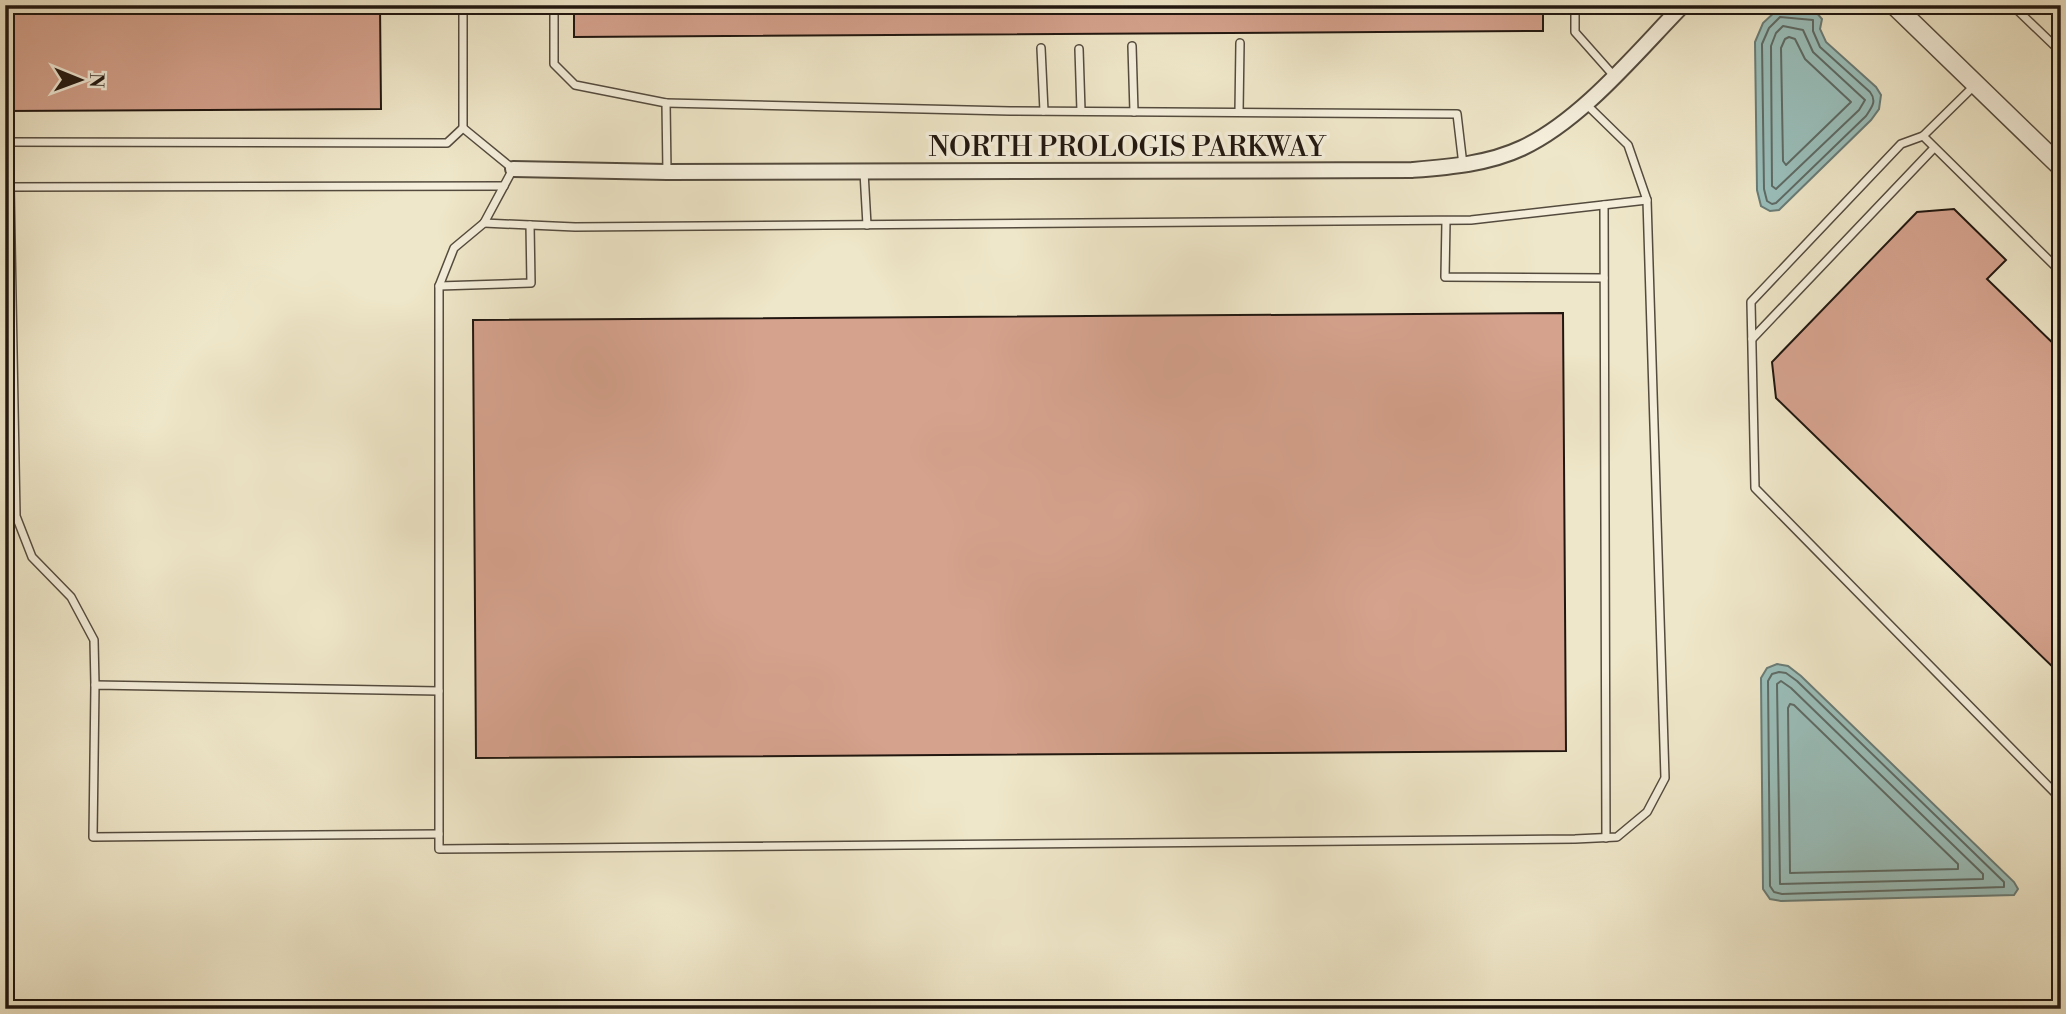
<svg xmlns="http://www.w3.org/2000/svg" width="2066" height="1014" viewBox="0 0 2066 1014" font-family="'Libre Bodoni',serif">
<rect width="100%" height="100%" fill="#efe7c9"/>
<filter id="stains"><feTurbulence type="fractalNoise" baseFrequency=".00286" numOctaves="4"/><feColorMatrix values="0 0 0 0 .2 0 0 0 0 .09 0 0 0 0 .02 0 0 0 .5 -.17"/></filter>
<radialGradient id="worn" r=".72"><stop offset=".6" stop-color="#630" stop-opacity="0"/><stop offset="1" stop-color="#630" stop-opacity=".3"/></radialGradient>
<g fill="#9abfbb" stroke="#6a7c77" stroke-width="2">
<path d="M1777 10 1816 12 1822 19 1820 29 1826 42 1876 87 1881 95 1879 109 1871 120 1779 210 1770 211 1761 206 1757 190 1755 42 1763 23Z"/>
<path d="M1777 664 1788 666 1801 676 2014 882 2018 889 2014 895 1781 901 1770 899 1763 889 1761 678 1767 668Z"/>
</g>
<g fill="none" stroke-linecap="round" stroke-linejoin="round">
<g stroke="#5e6b66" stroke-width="2">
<path d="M1780 17 1813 20V31L1820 47 1870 92C1877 101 1872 107 1866 116L1776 203 1772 204 1767 201 1764 189 1762 44 1769 28Z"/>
<path d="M1783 26 1803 30 1813 52 1865 100 1859 110 1776 189 1772 186 1771 46 1776 33Z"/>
<path d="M1789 37 1795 39 1805 59 1851 102 1786 165 1783 161 1781 48 1785 39Z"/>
<path d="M1779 672 1786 673 1797 681 2004 882V887L1782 894 1774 892 1770 886 1768 681 1772 674Z"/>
<path d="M1781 681 1791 688 1983 874V879L1780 884 1777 684Z"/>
<path d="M1790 704 1794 705 1958 864V869L1790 873 1788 708Z"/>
</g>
</g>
<g fill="#d5a28d" stroke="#211710" stroke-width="2">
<path d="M5 5H380L381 109 5 111Z"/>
<path d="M574 5H1543V31L574 37Z"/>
<path d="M1954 209 2006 260 1987 279 2061 351V675L1776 398 1772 362 1917 212Z"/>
<path d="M1563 313 1566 751 476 758 473 320Z"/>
</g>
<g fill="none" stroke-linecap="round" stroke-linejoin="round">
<defs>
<g id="service">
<path d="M463 5V128"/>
<path d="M554 5V64L575 85 666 103 667 172"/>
<path d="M1575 5V32L1614 76"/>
<path d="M2012 5 2061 52"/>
<path d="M1132 46 1134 112"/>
<path d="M1041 48 1044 111"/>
<path d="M1079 49 1081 111"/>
<path d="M1975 85 1923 136 1901 144 1751 302 1755 488 2061 799"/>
<path d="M666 103 1010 111 1457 114 1463 165"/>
<path d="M1239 112 1240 43"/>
<path d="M1923 136 2061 272"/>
<path d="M5 142 447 143 463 128 513 169 484 223 454 248 439 286V849L1575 839 1617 837 1647 812 1665 778 1647 200 1628 145 1586 104"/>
<path d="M864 172 867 225"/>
<path d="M6 187 504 186"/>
<path d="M10 187 16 516 32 557 71 597 94 640 95 685"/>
<path d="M1604 205 1606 838"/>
<path d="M1446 221 1445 277 1604 278"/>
<path d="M484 223 575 227 1471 220 1647 200"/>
<path d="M439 286 531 283 530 225"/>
<path d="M1752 339 1934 148"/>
<path d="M439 691 95 685 93 837 439 834"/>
</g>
<path id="minor" d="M513 169 667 172 1412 170C1449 167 1488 164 1522 148 1582 120 1637 52 1683 5"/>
<path id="tertiary" d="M1894 5 2061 167"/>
</defs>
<use href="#service" stroke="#544b3e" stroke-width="10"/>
<use href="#minor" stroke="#544b3e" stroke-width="18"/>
<use href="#tertiary" stroke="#544b3e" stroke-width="21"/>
<use href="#service" stroke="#f5efdc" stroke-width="7"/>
<use href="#minor" stroke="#f5efdc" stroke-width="14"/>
<use href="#tertiary" stroke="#f5efdc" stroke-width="18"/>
</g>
<g text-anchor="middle" stroke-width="7" stroke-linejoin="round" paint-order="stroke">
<g font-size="28" fill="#211710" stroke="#f5efdc">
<text x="1127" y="156">NORTH PROLOGIS PARKWAY</text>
</g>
</g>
<rect width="2066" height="1014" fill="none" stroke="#efe7c9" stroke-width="28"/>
<rect x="7" y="7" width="2052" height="1000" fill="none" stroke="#211710" stroke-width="3.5"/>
<rect x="14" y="14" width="2038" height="986" fill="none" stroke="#211710" stroke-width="2"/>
<g transform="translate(80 80) rotate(91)" stroke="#f5efdc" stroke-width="5" paint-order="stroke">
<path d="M0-5L12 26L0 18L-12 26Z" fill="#211710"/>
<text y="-10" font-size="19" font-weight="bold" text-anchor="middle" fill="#211710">N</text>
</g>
<rect width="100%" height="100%" filter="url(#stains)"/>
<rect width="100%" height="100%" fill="url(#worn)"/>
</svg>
